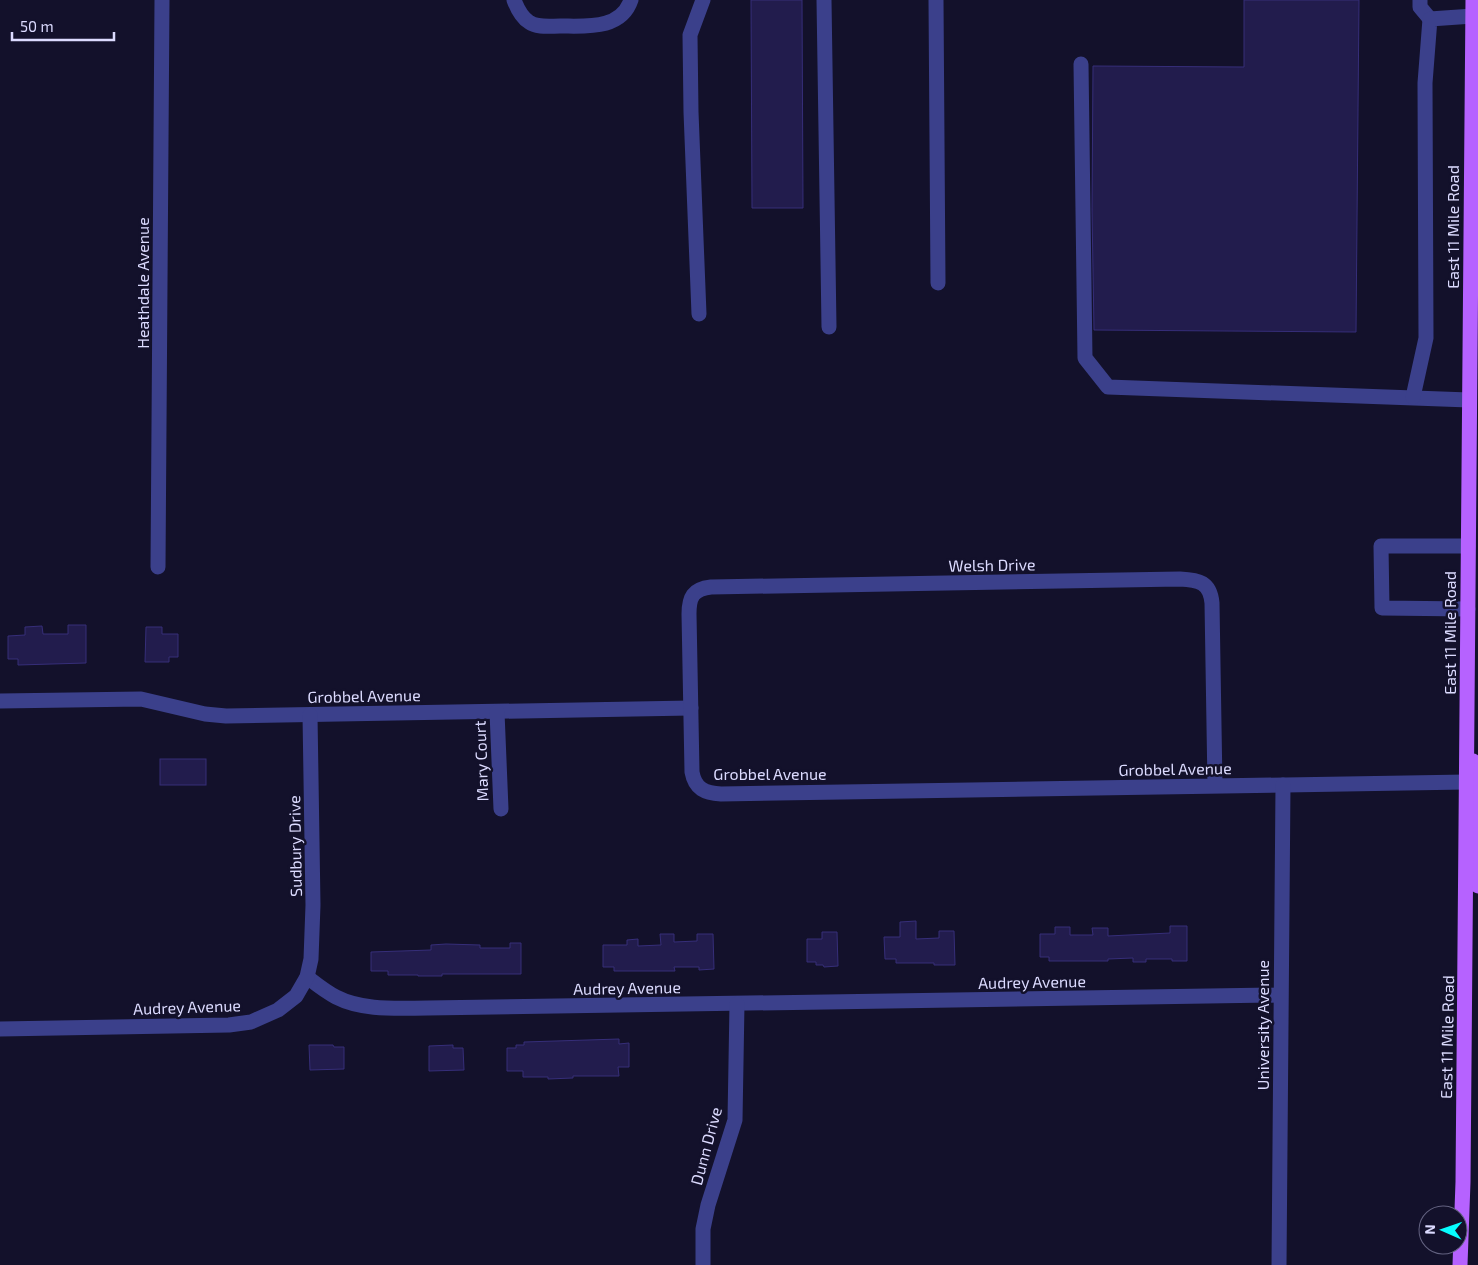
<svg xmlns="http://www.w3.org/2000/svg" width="1478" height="1265" viewBox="0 0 1478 1265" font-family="'Exo 2',sans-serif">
<rect width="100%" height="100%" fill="#13112b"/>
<g fill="#221c4d" stroke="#362e79">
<path d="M751 0H802L803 208H752Z"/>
<path d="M1244 0H1359L1356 332 1094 330 1092 210 1093 66 1244 67Z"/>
<path d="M68 625H86V663L18 665V659H8V636L25 635V627L42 626 43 634H68Z"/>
<path d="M146 627H162V634H178V657H169V662H145Z"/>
<rect x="160" y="759" width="46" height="26"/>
<path d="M916 921V939L939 938V931H954L955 965H934V963H896V959H885L884 937H900V922Z"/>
<path d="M1170 926H1187V961H1172V959H1146V962H1133V958L1108 959V961H1049V957H1040V934H1055V927H1070V935H1093L1092 928H1108V936L1170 933Z"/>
<path d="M822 932H837L838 966 824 967 823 965H816V962H807V939H822Z"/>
<path d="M660 934H674V942L697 941V934H713L714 969 699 970V967H674L675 971H614V967H603V945H627V940L638 939V946L661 945Z"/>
<path d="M510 943H521V974H442V976H418V975H388V971H371V952L431 950V945L446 944 480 945V948H510Z"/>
<path d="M619 1039V1044L629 1043V1067H618L619 1076H573V1078L548 1079V1077H523V1071H507V1048H516V1045H524V1042Z"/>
<path d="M309 1045H333L334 1047H344V1069L310 1070Z"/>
<path d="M453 1045V1048H463L464 1070 429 1071V1046Z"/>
</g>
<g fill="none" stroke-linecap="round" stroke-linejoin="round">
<g stroke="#3b408b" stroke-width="15">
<path d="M514 0C517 8 521 17 529 22 537 28 550 26 560 26 586 26 621 30 631 0"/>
<path d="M824 0 829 327"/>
<path d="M936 0 938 283"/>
<path d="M1420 0V7L1430 19"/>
<path d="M1081 64 1085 358 1108 387 1469 400"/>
<path d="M699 314 691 112 690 35 703 0"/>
<path d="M1413 397 1426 338 1425 83 1430 19 1473 16"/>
<path d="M158 567 162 0"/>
<path d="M1468 609 1382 608 1381 546H1468"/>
<path d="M0 701 141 699 205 714 226 716 691 708"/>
<path d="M497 712 501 809"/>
<path d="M1215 786 1212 603C1210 582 1199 580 1180 579L711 587C693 589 689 597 689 614L692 772C695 789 705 793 721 794L1466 782"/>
<path d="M307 977C316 984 326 992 336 997 363 1011 398 1008 428 1008L1280 995"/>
<path d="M0 1029 229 1025 251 1022 278 1010 296 996 307 977 311 959 313 905 310 715"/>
<path d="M703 1265V1229L708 1205 735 1120 737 1004"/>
<path d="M1279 1265 1283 785"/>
</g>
<g stroke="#b662ff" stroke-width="15">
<path d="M1473 761 1477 782 1476 873 1478 886"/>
<path d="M1460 1265 1463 1182 1473 0"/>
</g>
</g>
<g text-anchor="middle" stroke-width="5" stroke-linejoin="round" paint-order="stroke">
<g font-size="16" fill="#dcdbff" stroke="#13112b">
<text transform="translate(1453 227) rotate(-90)" y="6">East 11 Mile Road</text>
<text transform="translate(143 283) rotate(-90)" y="6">Heathdale Avenue</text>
<text transform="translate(992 565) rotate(-1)" y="6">Welsh Drive</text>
<text transform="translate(1450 633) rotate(-90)" y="6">East 11 Mile Road</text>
<text transform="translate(364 696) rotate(-1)" y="6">Grobbel Avenue</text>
<text transform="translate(481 761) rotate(-92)" y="6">Mary Court</text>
<text transform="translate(1175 769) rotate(-1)" y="6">Grobbel Avenue</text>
<text x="770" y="780">Grobbel Avenue</text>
<text transform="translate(295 846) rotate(-91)" y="6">Sudbury Drive</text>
<text transform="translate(1032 982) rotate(-1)" y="6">Audrey Avenue</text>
<text transform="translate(627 988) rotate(-1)" y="6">Audrey Avenue</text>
<text transform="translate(187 1007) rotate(-2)" y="6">Audrey Avenue</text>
<text transform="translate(1263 1025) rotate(-90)" y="6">University Avenue</text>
<text transform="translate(1447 1037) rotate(-89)" y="6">East 11 Mile Road</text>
<text transform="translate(706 1146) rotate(-75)" y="6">Dunn Drive</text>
</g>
</g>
<g transform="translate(1443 1230) rotate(272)"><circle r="24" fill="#13112b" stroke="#636280"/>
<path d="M0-4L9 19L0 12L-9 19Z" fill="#07fdff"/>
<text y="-8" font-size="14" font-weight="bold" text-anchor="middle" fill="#dcdbff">N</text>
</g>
<path d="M12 32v8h102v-8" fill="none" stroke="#dcdbff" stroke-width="2.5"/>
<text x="20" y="32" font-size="15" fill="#dcdbff" stroke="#13112b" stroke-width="4" paint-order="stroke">50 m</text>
</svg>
